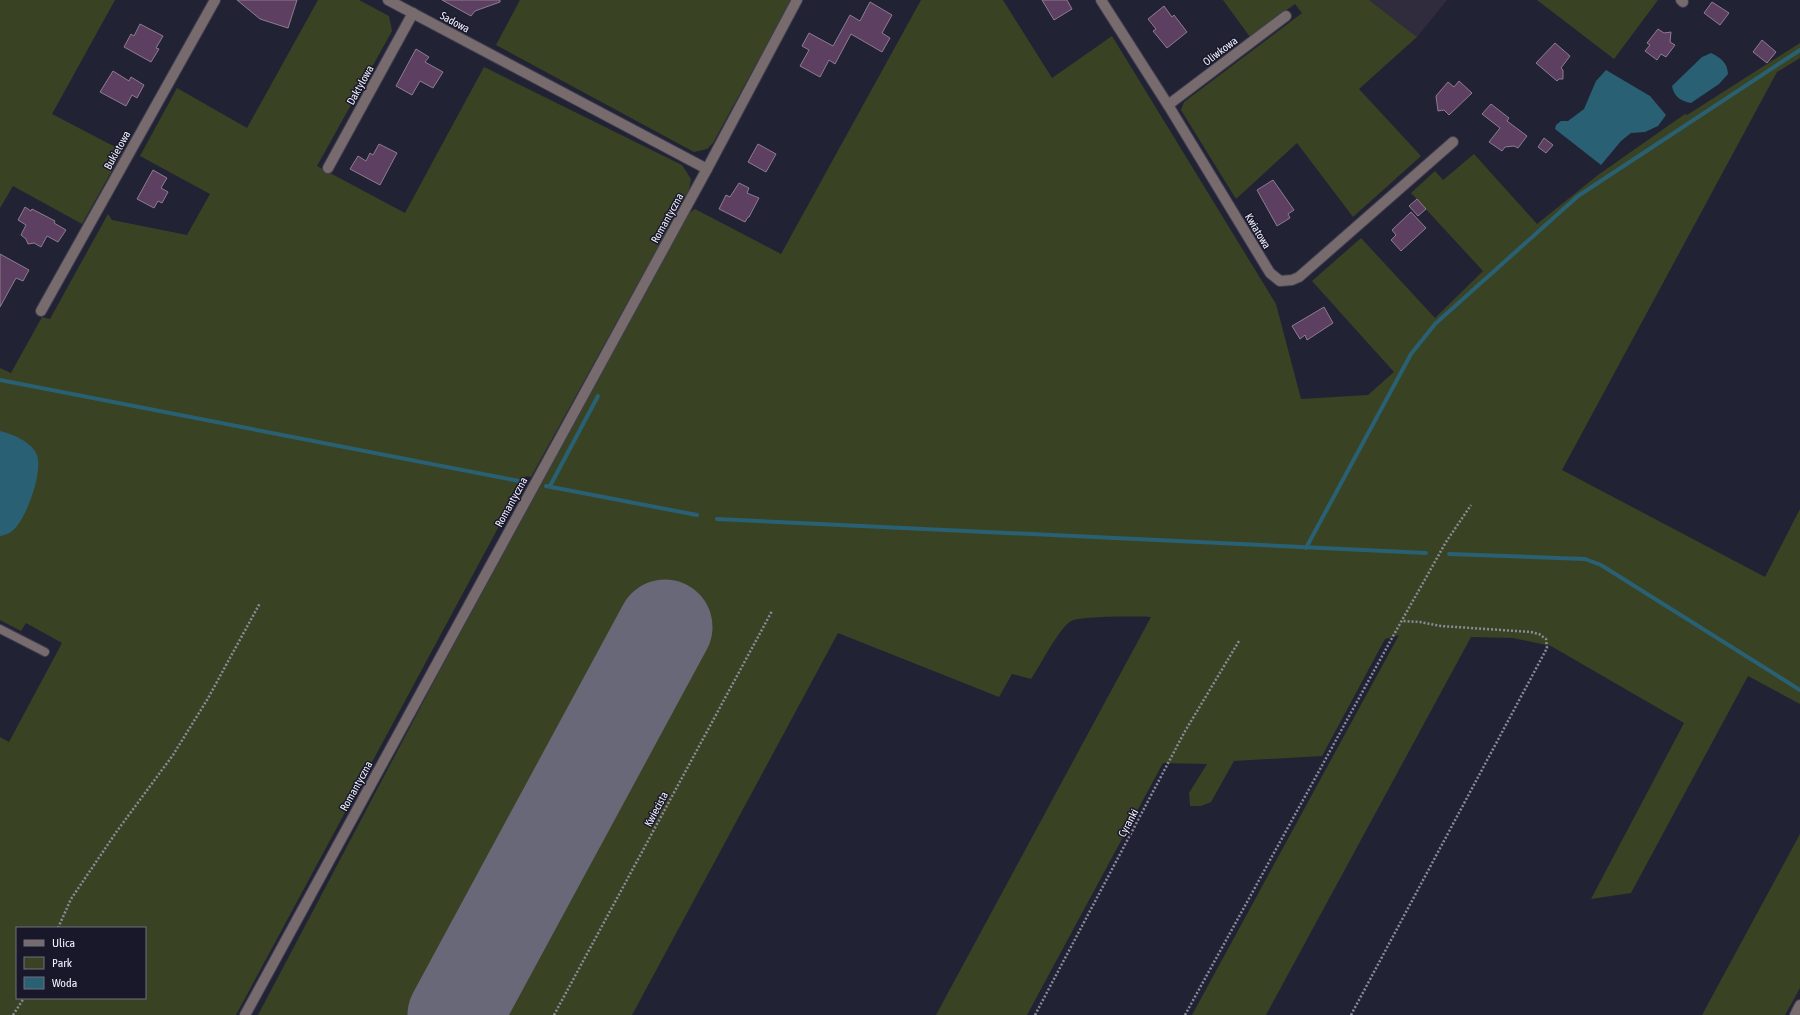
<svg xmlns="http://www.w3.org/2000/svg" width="1800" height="1015" viewBox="0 0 1800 1015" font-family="'Asap Condensed',sans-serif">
<rect width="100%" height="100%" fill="#222235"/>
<path fill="#302c3d" d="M1369 0H1447L1417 37Z"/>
<g fill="#394323" fill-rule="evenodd">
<path d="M0 0H115L52 114 123 151 82 224 13 186 0 208Z"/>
<path d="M318 0H359L389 16 392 31 317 166 405 213 484 67 682 165 691 179 689 191 531 477 526 476 236 1015H0V737L9 742 62 643 26 623 21 631 0 620V368L11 373 42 317 50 319 108 214 112 220 187 235 210 194 140 156 177 88 247 128ZM17 928H145V998H17Z"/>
<path d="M520 0H791L713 143 707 149 694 152 496 45Z"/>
<path d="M921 0H1003L1052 78 1112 36 1276 304 1301 399 1368 395 1394 372 1312 281 1361 238 1435 318 1483 271 1411 193 1435 171 1443 180 1474 154 1537 224 1598 175 1685 114 1687 115 1800 43V58L1777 72 1562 470 1765 577 1800 509V704L1748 676 1631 893 1591 899 1684 723 1551 646 1513 638 1471 637 1266 1015H1192L1399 635 1385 639 1322 756 1234 761 1211 802 1201 806H1190L1189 793 1207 764 1163 763 1027 1015H936L1151 617C1139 616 1080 616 1071 621 1059 628 1040 666 1031 679L1012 674 999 697 838 633 632 1015H258L438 674 688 214 695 209 781 254Z"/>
<path d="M1223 0H1369L1417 37 1359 89 1421 156 1353 217 1297 143 1236 199 1181 110 1184 102 1302 13 1295 4 1250 37Z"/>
<path d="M1537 0H1658L1614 59Z"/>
<path d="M1800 834V988L1785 1015H1702Z"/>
</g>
<g fill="#296073">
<path d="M1711 53C1721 58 1727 62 1728 74L1719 84 1691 103C1681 101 1674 97 1672 86L1702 57Z"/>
<path d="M1606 70 1650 96 1666 115 1658 126 1645 132 1631 133 1621 141 1601 165 1555 129 1556 125 1561 121H1568L1584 109 1596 81Z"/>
<path d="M0 431C12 434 30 441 36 453 45 468 26 521 12 531 9 534 4 535 0 536Z"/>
</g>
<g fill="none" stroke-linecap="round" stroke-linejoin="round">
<g stroke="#296073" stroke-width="4">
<path d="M0 380 524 482"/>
<path d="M546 486 697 515"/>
<path d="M550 486 598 396"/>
<path d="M717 519 1426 553"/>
<path d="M1306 548 1411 354 1435 324 1578 196 1800 50"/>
<path d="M1449 554 1585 559 1601 565 1800 690"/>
</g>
<path stroke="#686879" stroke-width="95" d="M455 1015 665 627"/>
</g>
<g fill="#5d3f61" stroke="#8e7c90">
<path d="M237 0H297L288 28 260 19Z"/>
<path d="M442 0H500V2L475 11 471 16Z"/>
<path d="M1042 0H1067L1072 9 1054 20Z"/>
<path d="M870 2 892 15 882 33 890 38 882 52 851 34 835 64 829 60 820 77 800 66 809 50 802 46 809 33 833 46 850 15 860 21Z"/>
<path d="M1712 2 1729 13 1720 25 1704 13Z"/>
<path d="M1164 6 1172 17 1174 15 1187 32 1167 48 1153 31 1156 29 1148 19Z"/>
<path d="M140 24 163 36 156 48 159 49 151 62 124 47 131 34 134 36Z"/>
<path d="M1658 29 1664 33 1671 32 1670 42 1675 45 1666 57 1661 54 1657 60 1645 51 1650 45 1647 43Z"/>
<path d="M1762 40 1776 52 1767 63 1753 52Z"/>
<path d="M1555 43 1570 56 1561 68 1563 70V79H1559L1557 81 1536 63Z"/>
<path d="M416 49 429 57 425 62 443 72 433 88 420 81 412 95 396 86Z"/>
<path d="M113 71 129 81 131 77 144 85 137 98 132 95 126 106 100 92Z"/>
<path d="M1459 81 1472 93 1449 115 1444 110 1438 111 1436 96 1448 82 1454 87Z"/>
<path d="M1491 104 1509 118 1507 121 1527 136 1518 148 1514 146 1505 147 1502 151 1489 142 1500 128 1482 114Z"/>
<path d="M1544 138 1553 145 1546 153 1538 147Z"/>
<path d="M379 144 397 153 380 185 350 169 358 156 366 161 370 153 373 155Z"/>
<path d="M758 144 776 154 766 172 748 162Z"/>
<path d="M153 170 167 178 161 188 168 192 162 203 158 201 154 208 137 199Z"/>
<path d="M1273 180 1294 210 1288 214 1290 218 1277 226 1257 190Z"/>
<path d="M739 183 749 188 747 193 759 198 749 217H748L745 222 719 209 726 195 730 197Z"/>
<path d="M1417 199 1426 209 1418 216 1409 206Z"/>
<path d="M25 207 31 211 32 209 55 221 54 223 66 230 58 242 47 236 41 247 34 243 28 244 26 239 21 235 26 225 18 220Z"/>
<path d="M1411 212 1426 228 1401 251 1391 240 1396 235 1392 230Z"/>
<path d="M0 254 29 270 23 281 16 278 0 307Z"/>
<path d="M1324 307 1333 323 1307 340 1305 335 1300 339 1292 326Z"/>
</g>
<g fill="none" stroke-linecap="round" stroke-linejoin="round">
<defs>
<path id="lane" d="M0 629 45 652"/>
<g id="street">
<path d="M388 0 707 169"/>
<path d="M1101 0 1168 105 1270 273 1280 281 1292 280 1299 277 1453 142"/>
<path d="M1681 0 1683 2"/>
<path d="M1168 105 1286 16"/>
<path d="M328 168 413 13"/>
<path d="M41 311 215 0"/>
<path d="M245 1015 707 169 797 0"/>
<path d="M1795 1015 1800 1005"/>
</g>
</defs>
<use href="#lane" stroke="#3f3f51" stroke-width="10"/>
<use href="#street" stroke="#3f3f51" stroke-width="12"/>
<g stroke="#8a8b9a" stroke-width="2.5" stroke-dasharray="2 2" stroke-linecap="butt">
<path d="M58 928 71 899 117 831 173 755 207 700 260 603"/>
<path d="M13 1015 24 998"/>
<path d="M554 1015 772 611"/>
<path d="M1035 1015 1184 733 1239 641"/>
<path d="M1185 1015 1392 638 1446 542 1471 505"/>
<path d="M1351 1015 1547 648 1546 639 1539 634 1531 632 1441 626 1420 622 1402 621"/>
</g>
<use href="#lane" stroke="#776b6d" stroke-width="8"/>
<use href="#street" stroke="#776b6d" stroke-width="10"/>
</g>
<g text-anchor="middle" stroke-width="3" stroke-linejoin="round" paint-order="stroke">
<g font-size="11" fill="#f2f3fe" stroke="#19182b">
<text transform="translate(455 22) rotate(28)" y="4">Sadowa</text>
<text transform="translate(1220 51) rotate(-37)" y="4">Oliwkowa</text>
<text transform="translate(360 85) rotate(-61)" y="4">Daktylowa</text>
<text transform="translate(117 150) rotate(-61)" y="4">Bukietowa</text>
<text transform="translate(667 218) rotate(-61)" y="4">Romantyczna</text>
<text transform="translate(1258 231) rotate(59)" y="4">Kwiatowa</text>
<text transform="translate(511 502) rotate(-61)" y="4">Romantyczna</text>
<text transform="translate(356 786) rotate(-61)" y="4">Romantyczna</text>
<text transform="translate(656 809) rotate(-62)" y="4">Kwiecista</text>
<text transform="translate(1128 823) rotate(-62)" y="4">Cyranki</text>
</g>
</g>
<rect x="16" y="927" width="130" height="72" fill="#19182b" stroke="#70707f"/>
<rect x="24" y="940" width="20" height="6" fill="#776b6d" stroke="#70707f"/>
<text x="52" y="947" font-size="12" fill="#f2f3fe">Ulica</text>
<rect x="24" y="957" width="20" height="12" fill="#394323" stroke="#70707f"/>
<text x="52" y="967" font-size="12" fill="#f2f3fe">Park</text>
<rect x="24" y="977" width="20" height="12" fill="#296073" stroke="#70707f"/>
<text x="52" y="987" font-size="12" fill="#f2f3fe">Woda</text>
</svg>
